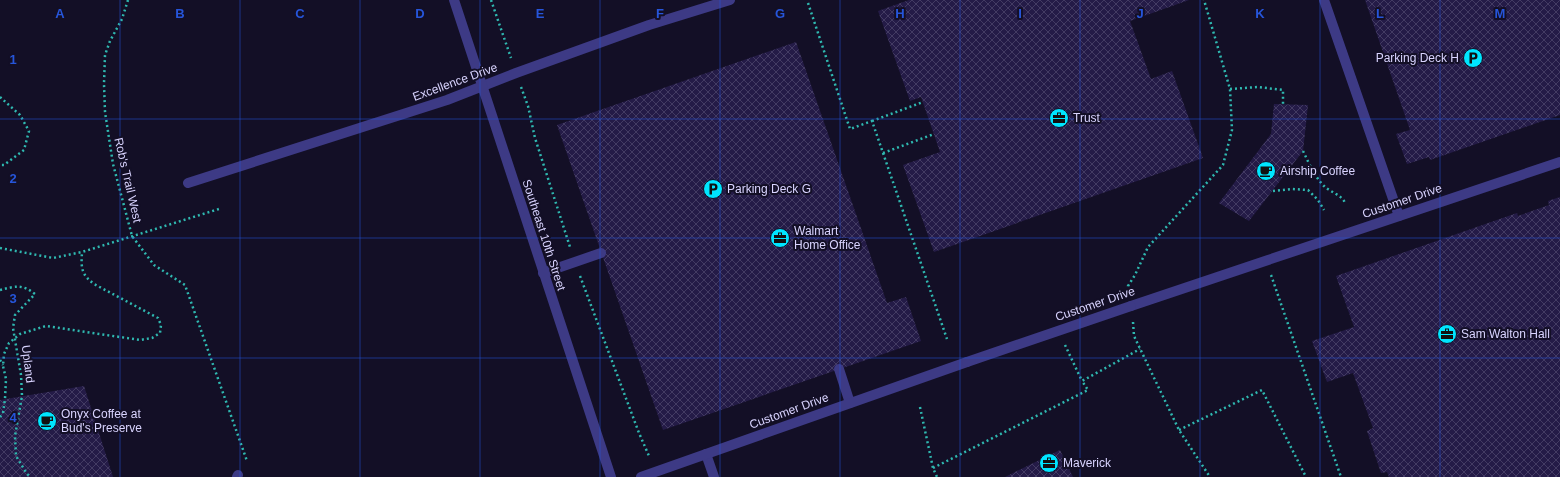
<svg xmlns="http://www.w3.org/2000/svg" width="1560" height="477" viewBox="0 0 1560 477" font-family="Arial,sans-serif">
<defs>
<pattern id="building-cross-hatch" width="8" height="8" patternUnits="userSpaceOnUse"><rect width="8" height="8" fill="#241b47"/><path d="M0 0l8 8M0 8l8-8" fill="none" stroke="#433b63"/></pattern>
</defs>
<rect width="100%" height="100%" fill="#130f26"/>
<g fill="url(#building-cross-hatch)">
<path d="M909 0H1189L1130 21 1151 79 1172 71 1203 158 934 252 903 165 940 152 921 97 910 101 878 11Z"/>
<path d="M1365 0H1560V115L1430 160 1429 157 1407 164 1396 134 1410 130Z"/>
<path d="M796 42 887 303 906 297 921 341 663 430 557 125Z"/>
<path d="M1274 104 1308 105 1303 151 1249 221 1219 203 1271 134Z"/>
<path d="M1560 197V477H1389L1387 472 1381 473 1367 431 1373 428 1353 373 1327 382 1312 341 1354 327 1336 276 1517 213 1518 216 1549 205 1548 201Z"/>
<path d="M84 386 113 477H0V400Z"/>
<path d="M1060 450 1073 477H1005Z"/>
</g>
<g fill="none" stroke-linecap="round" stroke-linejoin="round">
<g stroke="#2fb8b0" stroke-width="2.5" stroke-dasharray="2 3" stroke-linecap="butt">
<path d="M128 0 122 19 110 41 105 55 104 84 105 112 113 164 132 236 154 265 185 285 247 461"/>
<path d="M491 0 511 58"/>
<path d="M808 3 850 129 872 121 947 339"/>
<path d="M521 87 528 106 535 138 570 247"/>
<path d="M1230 89 1258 87 1283 90V104"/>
<path d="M0 97 20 115 29 131 24 150 4 165H0"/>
<path d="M872 121 923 102"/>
<path d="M1303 151C1309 163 1314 176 1324 186 1330 192 1342 195 1345 203"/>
<path d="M883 153 934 134"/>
<path d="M1273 191 1292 189 1308 190 1318 200 1324 210"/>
<path d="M0 248 53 258 82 252 219 209"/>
<path d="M1271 275 1341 477"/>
<path d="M580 276 639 433 649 456"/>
<path d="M0 290C16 286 22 284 35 294L15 315 13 328 21 375 22 396 15 436 16 456 27 474 31 477"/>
<path d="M1129 291 1128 286 1135 275 1148 247 1223 165 1232 130 1230 89 1204 0"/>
<path d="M1133 322 1134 336 1179 430 1210 477"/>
<path d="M1065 345 1082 381"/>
<path d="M0 360 3 365"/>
<path d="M920 407 933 468 937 477"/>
<path d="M0 417 3 413 5 399 6 379 3 366 4 354 9 343 20 334 46 326 140 340 152 338 160 333 161 325 158 318 94 284C81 274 81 268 82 252"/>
<path d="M1179 430 1262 390 1306 477"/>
<path d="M933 468 1088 390 1082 381 1140 349"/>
</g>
<g stroke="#3d3a85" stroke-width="10">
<path d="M1324 0 1399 216"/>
<path d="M188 183 447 100 516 73 649 25 730 0"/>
<path d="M543 273 601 253"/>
<path d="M1131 306 1560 162"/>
<path d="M839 369 850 403"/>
<path d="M706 454 714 477"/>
<path d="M237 477 238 475"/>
<path d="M641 477 967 362"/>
</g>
<path stroke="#3d3a85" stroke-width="10" d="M967 362 1131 306"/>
<path stroke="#3d3a85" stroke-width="10" d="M454 0 611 477"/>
</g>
<path fill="none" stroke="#2655da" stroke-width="1" stroke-opacity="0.55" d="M120 0V477M240 0V477M360 0V477M480 0V477M600 0V477M720 0V477M840 0V477M960 0V477M1080 0V477M1200 0V477M1320 0V477M1440 0V477M0 119H1560M0 238H1560M0 358H1560"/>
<defs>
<symbol id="parking-disc" viewBox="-11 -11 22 22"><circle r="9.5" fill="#00e5ff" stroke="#130f26"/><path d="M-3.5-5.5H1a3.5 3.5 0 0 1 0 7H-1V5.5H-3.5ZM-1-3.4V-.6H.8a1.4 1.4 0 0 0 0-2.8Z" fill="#111"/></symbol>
<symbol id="office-disc" viewBox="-11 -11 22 22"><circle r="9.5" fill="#00e5ff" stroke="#130f26"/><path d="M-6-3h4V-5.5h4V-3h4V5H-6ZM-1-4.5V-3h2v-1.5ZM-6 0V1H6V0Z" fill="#111"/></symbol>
<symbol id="cafe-disc" viewBox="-11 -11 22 22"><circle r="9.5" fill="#00e5ff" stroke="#130f26"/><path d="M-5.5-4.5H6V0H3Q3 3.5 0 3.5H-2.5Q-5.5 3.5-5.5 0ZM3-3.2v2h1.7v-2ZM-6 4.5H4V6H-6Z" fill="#111"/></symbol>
</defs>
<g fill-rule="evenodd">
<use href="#parking-disc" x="1462" y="47" width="22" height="22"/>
<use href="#office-disc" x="1048" y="107" width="22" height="22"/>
<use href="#cafe-disc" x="1255" y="160" width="22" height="22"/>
<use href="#parking-disc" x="702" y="178" width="22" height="22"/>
<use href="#office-disc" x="769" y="227" width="22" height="22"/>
<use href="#office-disc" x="1436" y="323" width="22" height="22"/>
<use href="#cafe-disc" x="36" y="410" width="22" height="22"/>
<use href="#office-disc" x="1038" y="452" width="22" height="22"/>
</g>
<g text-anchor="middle" stroke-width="4" stroke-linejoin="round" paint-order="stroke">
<g font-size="12" fill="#d9d4ff" stroke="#130f26" text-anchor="start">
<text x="1459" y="62" text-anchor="end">Parking Deck H</text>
<text x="1073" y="122">Trust</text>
<text x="1280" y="175">Airship Coffee</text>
<text x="727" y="193">Parking Deck G</text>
<text x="794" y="235">Walmart<tspan x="794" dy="14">Home Office</tspan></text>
<text x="1461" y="338">Sam Walton Hall</text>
<text x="61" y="418">Onyx Coffee at<tspan x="61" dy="14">Bud's Preserve</tspan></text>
<text x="1063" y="467">Maverick</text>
</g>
<g font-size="12" fill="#d9d4ff" stroke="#130f26">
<text transform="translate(455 82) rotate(-20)" y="4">Excellence Drive</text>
<text transform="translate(128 180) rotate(77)" y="4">Rob's Trail West</text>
<text transform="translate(1402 201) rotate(-19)" y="4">Customer Drive</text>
<text transform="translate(544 235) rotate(72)" y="4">Southeast 10th Street</text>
<text transform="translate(1095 304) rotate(-19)" y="4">Customer Drive</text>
<text transform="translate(28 364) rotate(83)" y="4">Upland</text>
<text transform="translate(789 411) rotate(-20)" y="4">Customer Drive</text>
</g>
</g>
<g font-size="13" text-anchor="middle" font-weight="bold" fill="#2655da" stroke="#130f26" stroke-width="4" stroke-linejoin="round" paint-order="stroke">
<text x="60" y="18">A</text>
<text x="180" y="18">B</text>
<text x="300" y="18">C</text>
<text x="420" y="18">D</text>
<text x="540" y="18">E</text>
<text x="660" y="18">F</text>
<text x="780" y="18">G</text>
<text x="900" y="18">H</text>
<text x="1020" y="18">I</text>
<text x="1140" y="18">J</text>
<text x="1260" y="18">K</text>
<text x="1380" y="18">L</text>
<text x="1500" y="18">M</text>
<text x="13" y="64">1</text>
<text x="13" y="183">2</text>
<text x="13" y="303">3</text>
<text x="13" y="422">4</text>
</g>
</svg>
